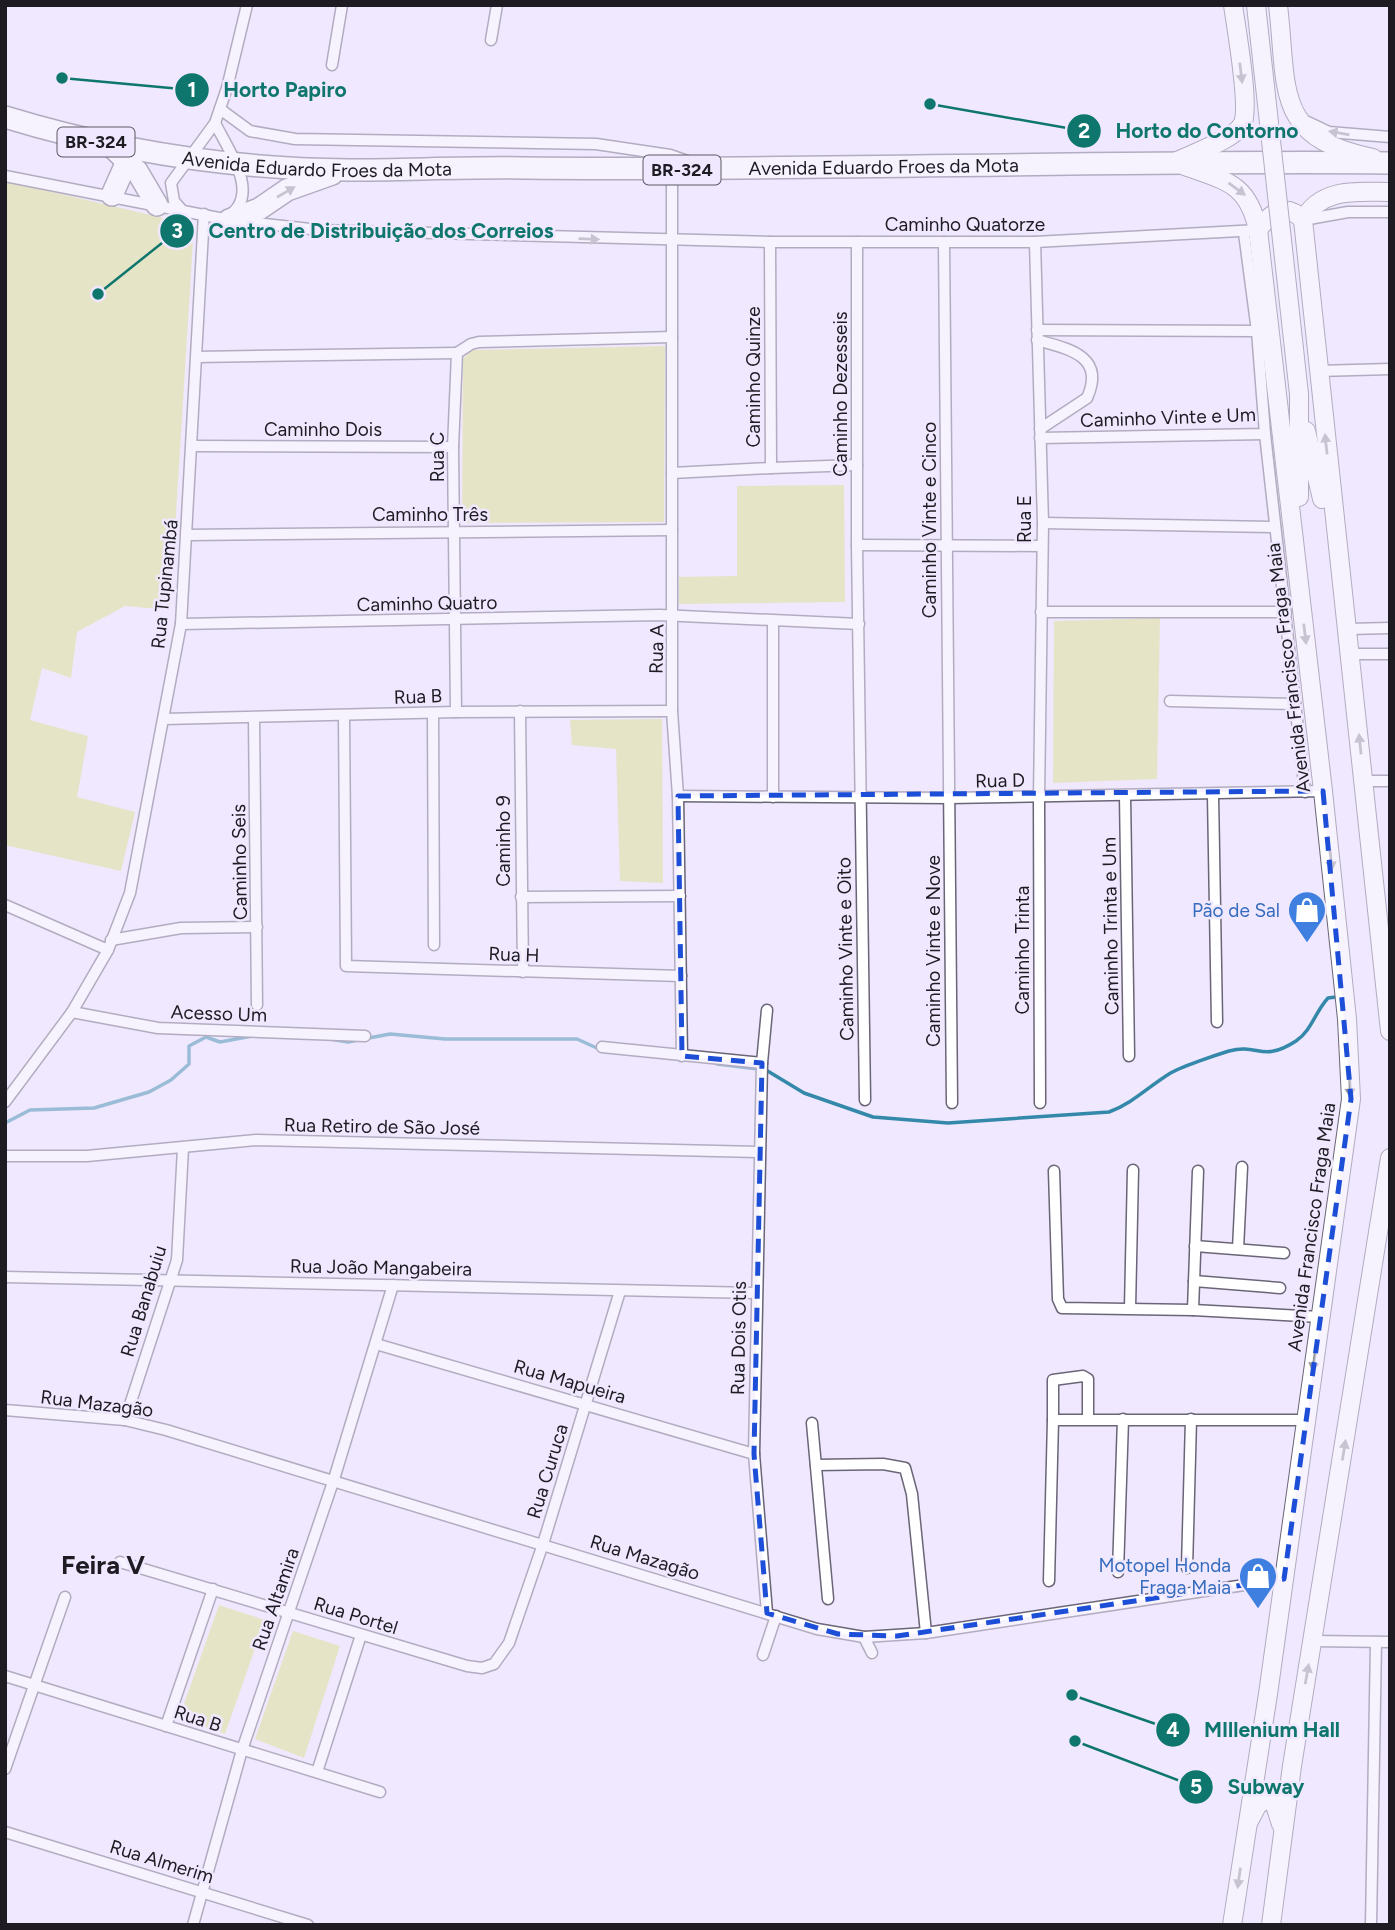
<svg xmlns="http://www.w3.org/2000/svg" width="1395" height="1930" viewBox="0 0 1395 1930" font-family="Figtree,sans-serif">
<rect width="100%" height="100%" fill="#efe8fe"/>
<g fill="#dae184">
<path d="M5 181 194 225 170 610 125 606 77 632 71 678 42 668 30 720 88 736 77 797 135 812 121 871 5 845Z"/>
<path d="M665 346 664 522 462 523 463 358 473 350Z"/>
<path d="M844 485 845 602 679 604V577L737 576V486Z"/>
<path d="M1160 618 1157 779 1053 783 1054 621Z"/>
<path d="M662 719 663 883 620 881 616 749 572 745 570 720Z"/>
<path d="M219 1605 265 1620 225 1734 179 1718Z"/>
<path d="M293 1631 340 1646 304 1758 255 1739Z"/>
</g>
<g fill="none" stroke-linecap="round" stroke-linejoin="round">
<g stroke="#3488a9" stroke-width="3.5">
<path d="M330 1039 348 1042 390 1034 445 1039H577L599 1049"/>
<path d="M717 1064 758 1069"/>
<path d="M766 1070 804 1093 873 1117 948 1123 1109 1112C1133 1103 1148 1087 1169 1074 1180 1067 1216 1055 1229 1051 1259 1043 1262 1063 1296 1041 1312 1030 1315 1012 1328 998L1336 997"/>
<path d="M5 1123 30 1110 94 1108 149 1092 171 1080 189 1064V1046L206 1037 220 1042 252 1036"/>
</g>
<defs>
<g id="street">
<path d="M491 40 497 5"/>
<path d="M332 65 342 5"/>
<path d="M220 109 250 131 295 139 596 144 670 155 690 162"/>
<path d="M1308 122 1329 132 1390 137"/>
<path d="M215 123C227 148 260 192 231 214"/>
<path d="M672 170V711L678 796 682 1056"/>
<path d="M5 176 229 220 319 230 770 242H1035L1258 230"/>
<path d="M182 210 174 201 171 183 215 123 227 88 247 5"/>
<path d="M1303 220 1348 212H1390"/>
<path d="M770 242 771 468 857 465"/>
<path d="M857 242V545L865 1100"/>
<path d="M944 242 952 1103"/>
<path d="M1035 242 1043 523 1039 797 1040 1103"/>
<path d="M1037 330 1257 331"/>
<path d="M1037 340C1069 349 1106 356 1087 398L1040 429"/>
<path d="M197 357 457 353"/>
<path d="M1318 371 1390 369"/>
<path d="M1265 434 1305 792"/>
<path d="M1040 438 1265 434 1257 331 1244 233"/>
<path d="M193 446 453 447"/>
<path d="M672 473 771 468"/>
<path d="M1043 523 1275 527"/>
<path d="M188 535 672 530"/>
<path d="M857 545 1041 546"/>
<path d="M1041 612H1286"/>
<path d="M773 621V797"/>
<path d="M181 624 660 615 859 624"/>
<path d="M1348 629 1390 628"/>
<path d="M1351 654H1390"/>
<path d="M1170 701 1295 704"/>
<path d="M520 711 523 972"/>
<path d="M456 712 453 447 457 353 471 344 479 342 672 337"/>
<path d="M433 713 434 945"/>
<path d="M344 716 346 966 681 976"/>
<path d="M254 718 257 1005"/>
<path d="M164 719 456 712 672 711"/>
<path d="M1364 781H1390"/>
<path d="M1125 795 1129 1056"/>
<path d="M1213 795 1217 1022"/>
<path d="M678 796 950 798 1323 791"/>
<path d="M521 897 680 896"/>
<path d="M5 905 108 950"/>
<path d="M111 940 181 928 257 927"/>
<path d="M72 1012 158 1028 365 1036"/>
<path d="M602 1047 762 1063 767 1010"/>
<path d="M762 1063 754 1454 767 1613"/>
<path d="M5 1102 72 1012 108 950 130 893 181 624 204 214"/>
<path d="M5 1156H87L256 1140 758 1152"/>
<path d="M1054 1171 1058 1299 1062 1308 1193 1310 1320 1317"/>
<path d="M1195 1246 1284 1253"/>
<path d="M1238 1249 1242 1167"/>
<path d="M5 1277 756 1293"/>
<path d="M1194 1281 1280 1288"/>
<path d="M1130 1308 1133 1170"/>
<path d="M1193 1310 1198 1171"/>
<path d="M376 1344 754 1454"/>
<path d="M5 1410 125 1420 166 1430 817 1629 864 1637 926 1633 1284 1579"/>
<path d="M125 1420 177 1260 183 1148"/>
<path d="M1053 1420V1380L1083 1376 1088 1379V1419"/>
<path d="M812 1423 828 1599"/>
<path d="M816 1465 883 1464 905 1468 912 1494 926 1633"/>
<path d="M120 1562 467 1666 482 1668 494 1664 509 1643 543 1544 620 1291"/>
<path d="M1187 1568 1191 1419"/>
<path d="M1118 1572 1123 1419"/>
<path d="M1049 1581 1053 1420H1305"/>
<path d="M864 1637 872 1653"/>
<path d="M1313 1641 1390 1642"/>
<path d="M763 1655 776 1616"/>
<path d="M5 1676 380 1792"/>
<path d="M166 1726 213 1589"/>
<path d="M5 1769 65 1597"/>
<path d="M317 1772 361 1635"/>
<path d="M5 1832 308 1925"/>
<path d="M193 1925 242 1750 334 1479 393 1285"/>
<path d="M1371 1925 1376 1642"/>
</g>
<g id="primary">
<path d="M1278 5C1288 89 1273 138 1373 158"/>
<path d="M1175 162C1191 154 1233 140 1242 125 1251 110 1236 27 1233 5"/>
<path d="M1185 166C1226 181 1248 183 1258 230L1323 791 1347 1019 1351 1099 1268 1694 1232 1925"/>
<path d="M1390 192C1356 192 1322 187 1303 220L1390 1031"/>
<path d="M1258 230C1271 212 1286 202 1303 220"/>
<path d="M1306 431 1322 499"/>
<path d="M1299 497V394"/>
<path d="M1249 1821 1258 1804 1268 1799 1275 1805 1281 1824"/>
<path d="M1271 1925 1292 1766 1390 1158"/>
</g>
<g id="highway">
<path id="s1" d="M5 117C116 151 233 169 349 170 407 170 466 167 524 168 812 171 1101 160 1390 163"/>
<path d="M111 146 137 171 157 205"/>
<path d="M112 195 128 159"/>
<path d="M229 220 259 209 287 190 332 174"/>
</g>
</defs>
<use href="#street" stroke="#6a6577" stroke-width="13"/>
<use href="#primary" stroke="#6a6577" stroke-width="20"/>
<use href="#highway" stroke="#6a6577" stroke-width="24"/>
<use href="#street" stroke="#fff" stroke-width="10"/>
<use href="#primary" stroke="#fff" stroke-width="18"/>
<use href="#highway" stroke="#fff" stroke-width="21"/>
<defs>
<path id="primary-bridge" d="M1256 5 1299 394"/>
</defs>
<use href="#primary-bridge" stroke="#6a6577" stroke-width="20" stroke-linecap="butt"/>
<use href="#primary-bridge" stroke="#fff" stroke-width="18"/>
</g>
<defs><path id="oneway-solid" d="M-6-.8H1V-3.2L6.5 0L1 3.2V.8H-6Z" transform="scale(1.75)"/></defs>
<g fill="#9a989c">
<use href="#oneway-solid" transform="translate(1241 73) rotate(83)"/>
<use href="#oneway-solid" transform="translate(1339 133) rotate(-170)"/>
<use href="#oneway-solid" transform="translate(1237 189) rotate(36)"/>
<use href="#oneway-solid" transform="translate(286 192) rotate(-30)"/>
<use href="#oneway-solid" transform="translate(589 239) rotate(2)"/>
<use href="#oneway-solid" transform="translate(1326 444) rotate(-96)"/>
<use href="#oneway-solid" transform="translate(1305 634) rotate(83)"/>
<use href="#oneway-solid" transform="translate(1360 744) rotate(-96)"/>
<use href="#oneway-solid" transform="translate(1331 860) rotate(84)"/>
<use href="#oneway-solid" transform="translate(1350 1087) rotate(88)"/>
<use href="#oneway-solid" transform="translate(1314 1361) rotate(98)"/>
<use href="#oneway-solid" transform="translate(1344 1450) rotate(-81)"/>
<use href="#oneway-solid" transform="translate(1307 1674) rotate(-80)"/>
<use href="#oneway-solid" transform="translate(1239 1878) rotate(98)"/>
</g>
<path d="M0 0H1395V1930H0ZM1323 791 1351 1099 1284 1579 897 1636 838 1634 767 1613 754 1454 762 1063 682 1056 678 796Z" fill="#efe8fe" fill-opacity=".55" fill-rule="evenodd"/>
<path fill="none" stroke="#1d4ed8" stroke-width="5" stroke-dasharray="14 9" stroke-linejoin="round" d="M1323 791 1351 1099 1284 1579 897 1636 838 1634 767 1613 754 1454 762 1063 682 1056 678 796Z"/>
<defs>
<symbol id="shop-pin" viewBox="-11 -11 22 30"><path d="M0 17L-7.5 6A9.5 9.5 0 1 1 7.5 6Z" fill="#3f7fe0" stroke="#efe8fe"/><path d="M-5-2.5h2.3a2.7 3.5 0 0 1 5.4 0H5L5.5 6h-11ZM-1.5-2.5h3a1.5 2.3 0 0 0-3 0Z" fill="#fff"/></symbol>
</defs>
<g fill-rule="evenodd">
<use href="#shop-pin" x="1285" y="888" width="44" height="60"/>
<use href="#shop-pin" x="1236" y="1554" width="44" height="60"/>
</g>
<g text-anchor="middle" stroke-width="5" stroke-linejoin="round" paint-order="stroke">
<g fill="#efe8fe" stroke="#5d5865" stroke-width="2">
<rect x="57.5" y="127.5" width="77" height="29" rx="5"/>
<rect x="643.5" y="155.5" width="77" height="29" rx="5"/>
</g>
<g font-size="18" font-weight="bold" fill="#1e1b23">
<text x="96" y="148">BR-324</text>
<text x="682" y="176">BR-324</text>
</g>
<g font-size="19" fill="#1e1b23" stroke="#efe8fe">
<text dy="7" stroke="none"><textPath href="#s1" startOffset="317">Avenida Eduardo Froes da Mota</textPath></text>
<text dy="7" stroke="none"><textPath href="#s1" startOffset="884">Avenida Eduardo Froes da Mota</textPath></text>
<text x="965" y="231">Caminho Quatorze</text>
<text transform="translate(753 377) rotate(-90)" y="7">Caminho Quinze</text>
<text transform="translate(840 394) rotate(-90)" y="7">Caminho Dezesseis</text>
<text transform="translate(1168 417) rotate(-2)" y="7">Caminho Vinte e Um</text>
<text x="323" y="436">Caminho Dois</text>
<text transform="translate(437 457) rotate(-90)" y="7">Rua C</text>
<text x="430" y="521">Caminho Três</text>
<text transform="translate(1024 519) rotate(-90)" y="7">Rua E</text>
<text transform="translate(929 520) rotate(-90)" y="7">Caminho Vinte e Cinco</text>
<text transform="translate(164 584) rotate(-84)" y="7">Rua Tupinambá</text>
<text transform="translate(427 603) rotate(-1)" y="7">Caminho Quatro</text>
<text transform="translate(656 649) rotate(-89)" y="7">Rua A</text>
<text transform="translate(1288 668) rotate(-97)" y="7">Avenida Francisco Fraga Maia</text>
<text transform="translate(418 696) rotate(-2)" y="7">Rua B</text>
<text transform="translate(1000 780) rotate(-1)" y="7">Rua D</text>
<text transform="translate(503 841) rotate(-90)" y="7">Caminho 9</text>
<text transform="translate(239 862) rotate(-91)" y="7">Caminho Seis</text>
<text transform="translate(1110 926) rotate(-91)" y="7">Caminho Trinta e Um</text>
<text transform="translate(845 949) rotate(-91)" y="7">Caminho Vinte e Oito</text>
<text transform="translate(1022 950) rotate(-90)" y="7">Caminho Trinta</text>
<text transform="translate(933 951) rotate(-90)" y="7">Caminho Vinte e Nove</text>
<text transform="translate(514 954) rotate(2)" y="7">Rua H</text>
<text transform="translate(219 1013) rotate(2)" y="7">Acesso Um</text>
<text transform="translate(382 1126) rotate(1)" y="7">Rua Retiro de São José</text>
<text transform="translate(1311 1227) rotate(-82)" y="7">Avenida Francisco Fraga Maia</text>
<text transform="translate(381 1267) rotate(1)" y="7">Rua João Mangabeira</text>
<text transform="translate(143 1301) rotate(-73)" y="7">Rua Banabuiu</text>
<text transform="translate(738 1338) rotate(-89)" y="7">Rua Dois Otis</text>
<text transform="translate(570 1381) rotate(16)" y="7">Rua Mapueira</text>
<text transform="translate(97 1403) rotate(7)" y="7">Rua Mazagão</text>
<text transform="translate(547 1471) rotate(-73)" y="7">Rua Curuca</text>
<text transform="translate(645 1557) rotate(17)" y="7">Rua Mazagão</text>
<text transform="translate(275 1599) rotate(-71)" y="7">Rua Altamira</text>
<text transform="translate(356 1615) rotate(17)" y="7">Rua Portel</text>
<text transform="translate(198 1718) rotate(18)" y="7">Rua B</text>
<text transform="translate(162 1861) rotate(17)" y="7">Rua Almerim</text>
</g>
<g font-size="19" fill="#366cbe" stroke="#efe8fe" text-anchor="end">
<text x="1280" y="917">Pão de Sal</text>
<text x="1231" y="1572">Motopel Honda<tspan x="1231" dy="22">Fraga Maia</tspan></text>
</g>
<g font-size="26" font-weight="bold" fill="#1e1b23" stroke="#efe8fe">
<text x="103" y="1574">Feira V</text>
</g>
</g>
<path fill="none" stroke="#0f766e" stroke-width="2.5" d="M62 78L192 90M930 104L1084 131M98 294L177 231M1072 1695L1173 1730M1075 1741L1196 1787"/>
<g fill="#0f766e" stroke="#efe8fe" stroke-width="2.5">
<circle cx="62" cy="78" r="7"/>
<circle cx="930" cy="104" r="7"/>
<circle cx="98" cy="294" r="7"/>
<circle cx="1072" cy="1695" r="7"/>
<circle cx="1075" cy="1741" r="7"/>
<circle cx="192" cy="90" r="18"/>
<circle cx="1084" cy="131" r="18"/>
<circle cx="177" cy="231" r="18"/>
<circle cx="1173" cy="1730" r="18"/>
<circle cx="1196" cy="1787" r="18"/>
</g>
<g font-size="21" text-anchor="middle" font-weight="bold" fill="#fff">
<text x="192" y="97">1</text>
<text x="1084" y="138">2</text>
<text x="177" y="238">3</text>
<text x="1173" y="1737">4</text>
<text x="1196" y="1794">5</text>
</g>
<g font-size="21" text-anchor="middle" font-weight="bold" fill="#0f766e" stroke="#efe8fe" stroke-width="5" stroke-linejoin="round" paint-order="stroke">
<text x="285" y="97">Horto Papiro</text>
<text x="1207" y="138">Horto do Contorno</text>
<text x="381" y="238">Centro de Distribuição dos Correios</text>
<text x="1272" y="1737">MIllenium Hall</text>
<text x="1266" y="1794">Subway</text>
</g>
<rect width="1395" height="1930" fill="none" stroke="#1e1b23" stroke-width="14"/>
</svg>
